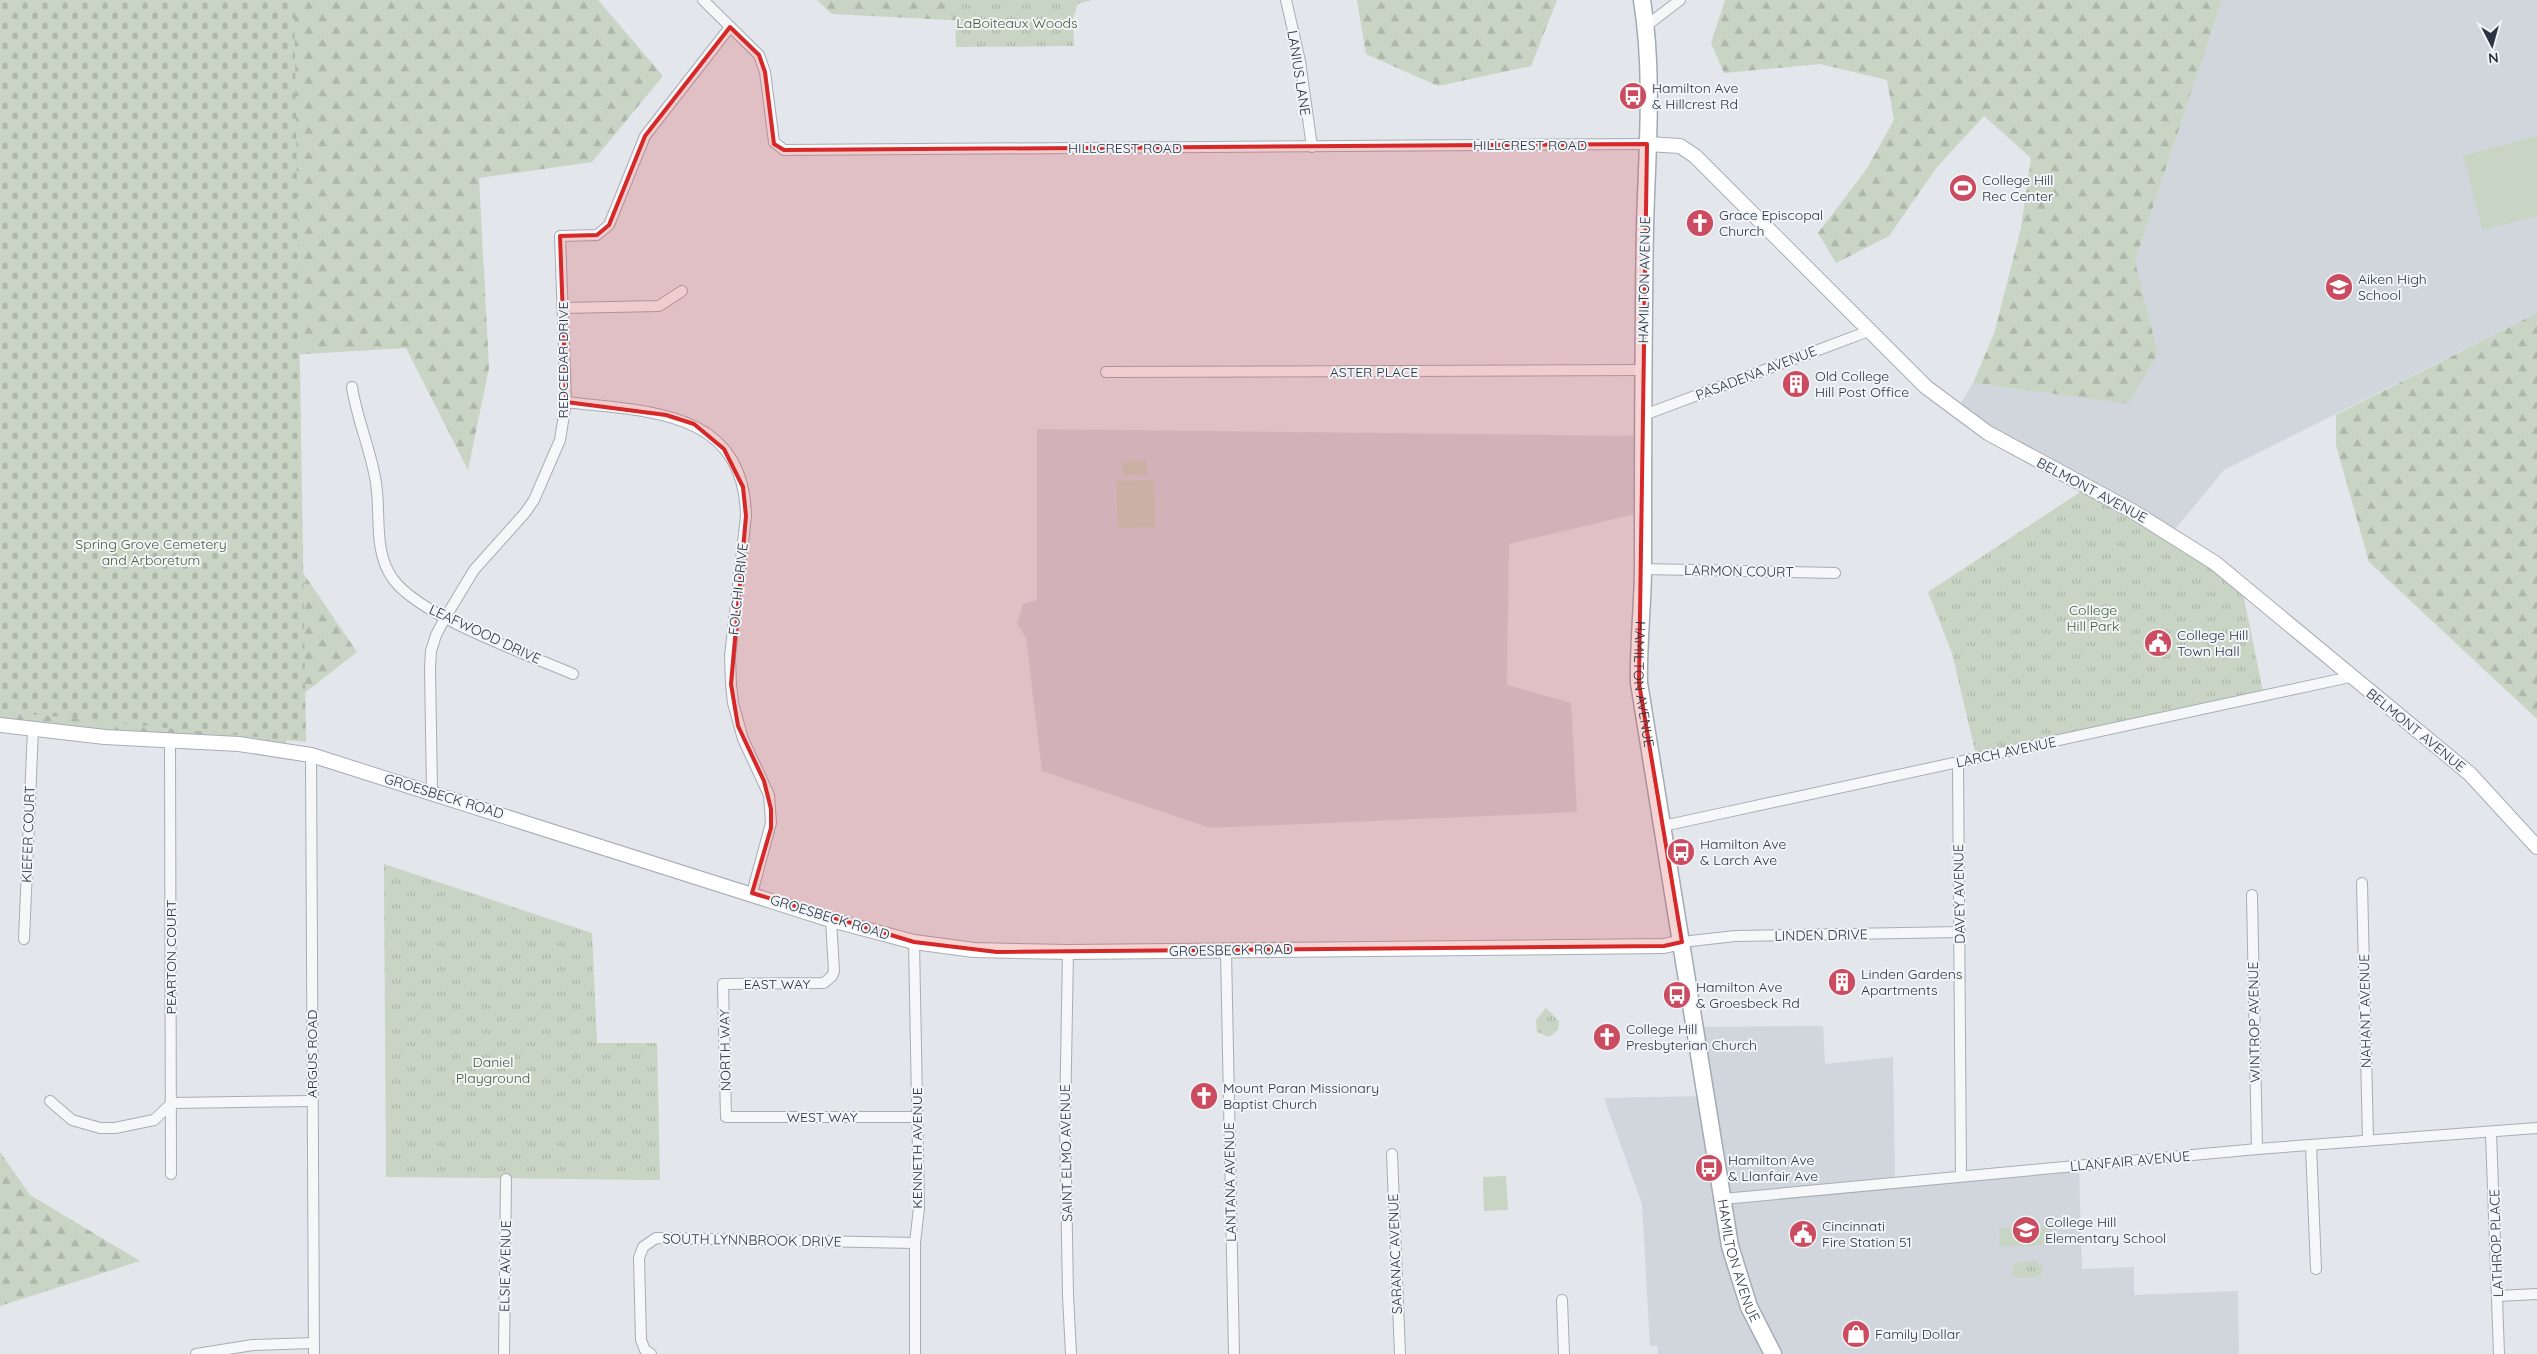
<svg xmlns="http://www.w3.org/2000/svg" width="2537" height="1354" viewBox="0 0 2537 1354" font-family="Quicksand,sans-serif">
<defs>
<pattern id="forest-firs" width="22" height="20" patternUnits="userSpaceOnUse" patternTransform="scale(1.25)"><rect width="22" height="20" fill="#c8d4c4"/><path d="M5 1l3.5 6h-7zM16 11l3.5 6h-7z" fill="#acb7aa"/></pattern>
<pattern id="cemetery-stones" width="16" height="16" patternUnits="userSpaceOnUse" patternTransform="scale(1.25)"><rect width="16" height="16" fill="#c8d4c4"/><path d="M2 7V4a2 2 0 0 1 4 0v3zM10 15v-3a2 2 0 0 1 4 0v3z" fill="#acb7aa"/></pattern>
<pattern id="park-tufts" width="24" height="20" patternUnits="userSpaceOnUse" patternTransform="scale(1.25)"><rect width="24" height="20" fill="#c8d4c4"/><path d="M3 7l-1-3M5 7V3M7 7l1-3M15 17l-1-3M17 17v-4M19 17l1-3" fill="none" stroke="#acb7aa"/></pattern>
</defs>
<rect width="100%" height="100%" fill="#e3e6eb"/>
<g fill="#d1d5dc">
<path d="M2222 0H2537V313L2224 470 2171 534 1956 411 1973 383 2128 404 2158 354 2135 261Z"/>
<path d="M1037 429 1643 436V512L1509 544 1507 685 1571 703 1577 812 1210 828 1042 771 1026 638 1017 624 1023 604 1037 600Z"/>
<path d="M1823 1026 1825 1064 1893 1057 1895 1182 2079 1165 2082 1269 2134 1267V1295L2238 1291 2239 1354H1658L1657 1346H1650L1642 1204 1604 1098 1708 1096 1696 1027Z"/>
</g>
<g fill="#c8d4c4">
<path d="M2537 136V216L2483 230 2463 156Z"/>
<path d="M1146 460 1147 475 1123 476 1122 461Z"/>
<path d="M1154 480 1155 527 1118 528 1116 481Z"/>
<path d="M1506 1176 1508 1210 1484 1211 1483 1177Z"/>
<path d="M2051 1226 2052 1245 2027 1246 2026 1227Z"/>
<path d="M2023 1227 2024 1246 2000 1247 1999 1228Z"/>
</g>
<g fill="url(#forest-firs)">
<path d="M110 0H598L663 76 592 162 479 178 489 368 468 470 406 348 288 355 278 536 357 652 303 694 283 751 0 725V50Z"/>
<path d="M817 0H1092L1009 23 832 14Z"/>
<path d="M1357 0H1557L1531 66 1438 86 1366 54Z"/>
<path d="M1725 0H2222L2135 261 2158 354 2128 404 1973 383 1994 334 2021 228 2031 158 1984 116 1937 167 1889 236 1836 263 1818 233 1866 170 1894 120 1887 80 1820 64 1724 73 1711 43Z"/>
<path d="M2537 313V719L2369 562 2336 445V415Z"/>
<path d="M0 1152 30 1195 140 1261 0 1306Z"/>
</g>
<path fill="url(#cemetery-stones)" d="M0 0H294L306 742 0 711Z"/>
<g fill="url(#park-tufts)">
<path d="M955 0H1079L1073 19 1074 46 956 47Z"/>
<path d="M2088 487 2241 584 2264 696 1977 759 1952 653 1928 592Z"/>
<path d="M384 864 592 933 597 1043H657L660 1180 386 1177Z"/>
<path d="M1546 1008 1559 1021 1558 1030 1549 1037 1537 1032 1536 1020Z"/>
<path d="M2035 1261 2042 1266 2043 1272 2038 1277 2018 1278 2013 1276 2012 1267 2014 1263Z"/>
</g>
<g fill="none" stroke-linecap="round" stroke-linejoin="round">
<defs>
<g id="street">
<path d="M703 0 759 55 765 72 774 142 784 150 1647 144"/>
<path d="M1286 0 1300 61 1312 147"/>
<path d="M1646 26 1680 0"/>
<path d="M563 308 659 306 682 291"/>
<path d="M1106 372 1643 370"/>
<path d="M352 387C357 420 371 450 376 483 381 514 373 552 393 579 419 616 529 655 573 674"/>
<path d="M566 402C646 412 744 408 746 516L730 656 731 684 733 703 743 739 769 795 771 823 752 893"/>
<path d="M1644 415 1869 331"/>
<path d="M1643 569 1835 573"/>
<path d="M170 741 171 1174"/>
<path d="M311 755 314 1354"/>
<path d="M1958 763 1961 1176"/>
<path d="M432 791 430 668 431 651 436 635 445 618 474 570 525 513 534 500 560 440 566 402 560 236 597 235 609 225 645 136 730 27"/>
<path d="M1663 826 2350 677"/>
<path d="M2362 883 2368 1139"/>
<path d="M2252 895 2257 1149"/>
<path d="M831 920 834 971 832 976 824 983 723 984 726 1117H917"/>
<path d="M24 939 33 729"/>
<path d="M914 942 919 1208 915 1243V1354"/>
<path d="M1682 942 1735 936 1960 932"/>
<path d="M1226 951 1234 1354"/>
<path d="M1068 952 1065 1120 1068 1295 1071 1354"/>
<path d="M50 1101 72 1120 100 1128H115L154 1120 172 1103 312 1101"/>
<path d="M2491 1133 2499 1354"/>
<path d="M2311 1146 2316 1269"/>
<path d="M1392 1154 1400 1354"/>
<path d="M1723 1199 2257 1149 2537 1128"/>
<path d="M2498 1296 2537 1294"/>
<path d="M1562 1300 1564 1354"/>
<path d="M196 1354 253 1345 313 1343"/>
<path d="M504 1354 506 1179"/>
<path d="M651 1354 645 1350 641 1340 639 1258 643 1247 656 1238 915 1243"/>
</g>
<g id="secondary">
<path d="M1647 144 1680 146 1695 156 1926 387 1988 433 2134 512 2215 563 2470 774 2537 847"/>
<path d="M0 725 105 737 239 744 311 755 831 920 914 942 974 950 1068 952 1664 946 1682 942"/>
</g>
<g id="primary">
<path id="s1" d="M1642 0C1654 74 1647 152 1645 226 1643 340 1643 453 1643 566 1643 605 1638 644 1639 683L1730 1246 1749 1307 1773 1354"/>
</g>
</defs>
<use href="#street" stroke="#a8adb5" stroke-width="12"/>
<use href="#secondary" stroke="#a8adb5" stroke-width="16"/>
<use href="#primary" stroke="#a2aab6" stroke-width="19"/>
<use href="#street" stroke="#f5f7f9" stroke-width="10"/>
<use href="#secondary" stroke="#fff" stroke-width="14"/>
<use href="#primary" stroke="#fff" stroke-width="16"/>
</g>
<path fill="#d62828" fill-opacity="0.2" stroke="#d62828" stroke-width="4" stroke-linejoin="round" d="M730 27 759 55 765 72 774 144 784 150 1647 144 1639 683 1682 942 1664 946 997 952 914 942 752 893 771 828V809L764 781 738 726 731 684 746 516 743 487 724 449 694 424 666 415 566 402 560 236 597 235 609 225 645 136Z"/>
<defs>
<symbol id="bus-disc" viewBox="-11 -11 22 22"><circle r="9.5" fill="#cb4c61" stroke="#f2f5f8"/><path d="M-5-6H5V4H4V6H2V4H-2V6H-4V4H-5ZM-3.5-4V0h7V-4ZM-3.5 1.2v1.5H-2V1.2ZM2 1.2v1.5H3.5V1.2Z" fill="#fff"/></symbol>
<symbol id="stadium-disc" viewBox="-11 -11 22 22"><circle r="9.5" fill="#cb4c61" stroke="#f2f5f8"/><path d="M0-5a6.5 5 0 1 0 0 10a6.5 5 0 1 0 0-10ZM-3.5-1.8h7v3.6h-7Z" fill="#fff"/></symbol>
<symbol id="church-disc" viewBox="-11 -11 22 22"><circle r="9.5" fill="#cb4c61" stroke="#f2f5f8"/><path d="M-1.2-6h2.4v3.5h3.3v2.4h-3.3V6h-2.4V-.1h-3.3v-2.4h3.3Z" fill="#fff"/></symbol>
<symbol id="school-disc" viewBox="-11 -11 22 22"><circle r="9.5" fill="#cb4c61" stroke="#f2f5f8"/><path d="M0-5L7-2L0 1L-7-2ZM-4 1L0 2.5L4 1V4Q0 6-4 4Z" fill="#fff"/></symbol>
<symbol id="building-disc" viewBox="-11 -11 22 22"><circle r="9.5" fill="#cb4c61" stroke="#f2f5f8"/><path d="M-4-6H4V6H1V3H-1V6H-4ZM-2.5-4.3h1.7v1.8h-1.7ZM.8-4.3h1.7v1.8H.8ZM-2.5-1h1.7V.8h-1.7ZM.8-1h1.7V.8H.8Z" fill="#fff"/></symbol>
<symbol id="civic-disc" viewBox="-11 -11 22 22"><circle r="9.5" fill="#cb4c61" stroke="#f2f5f8"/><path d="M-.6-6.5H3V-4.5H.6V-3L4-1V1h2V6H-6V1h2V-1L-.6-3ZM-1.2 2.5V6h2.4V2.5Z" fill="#fff"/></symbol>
<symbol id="shop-disc" viewBox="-11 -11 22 22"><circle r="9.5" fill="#cb4c61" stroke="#f2f5f8"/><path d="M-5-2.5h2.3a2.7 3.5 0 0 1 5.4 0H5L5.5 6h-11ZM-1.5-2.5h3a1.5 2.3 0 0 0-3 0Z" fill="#fff"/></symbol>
</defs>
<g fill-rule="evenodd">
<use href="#bus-disc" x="1617" y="80" width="32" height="32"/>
<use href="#stadium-disc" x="1947" y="172" width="32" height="32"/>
<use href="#church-disc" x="1684" y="207" width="32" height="32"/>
<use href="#school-disc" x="2323" y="271" width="32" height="32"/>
<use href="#building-disc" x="1780" y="368" width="32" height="32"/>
<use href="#civic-disc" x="2142" y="627" width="32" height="32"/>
<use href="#bus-disc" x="1665" y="836" width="32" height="32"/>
<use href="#building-disc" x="1826" y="966" width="32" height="32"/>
<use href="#bus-disc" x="1661" y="979" width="32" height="32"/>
<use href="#church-disc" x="1591" y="1021" width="32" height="32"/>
<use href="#church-disc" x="1188" y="1080" width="32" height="32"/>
<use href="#bus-disc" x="1693" y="1152" width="32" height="32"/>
<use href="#school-disc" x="2010" y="1214" width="32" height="32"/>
<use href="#civic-disc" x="1787" y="1218" width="32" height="32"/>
<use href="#shop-disc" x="1840" y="1318" width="32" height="32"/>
</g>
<g text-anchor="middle" stroke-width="4" stroke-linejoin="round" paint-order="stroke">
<g font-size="14" fill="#405e38" stroke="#f2f5f8">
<text x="1017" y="28">LaBoiteaux Woods</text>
<text x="151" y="549">Spring Grove Cemetery<tspan x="151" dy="16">and Arboretum</tspan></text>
<text x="2093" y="615">College<tspan x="2093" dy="16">Hill Park</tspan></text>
<text x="493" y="1067">Daniel<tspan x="493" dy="16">Playground</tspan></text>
</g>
<g font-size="14" fill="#2b3442" stroke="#f2f5f8">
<text transform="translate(1299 73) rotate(81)" y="5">LANIUS LANE</text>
<text x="1530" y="150">HILLCREST ROAD</text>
<text x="1125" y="153">HILLCREST ROAD</text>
<text transform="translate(1644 280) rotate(-89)" y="5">HAMILTON AVENUE</text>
<text transform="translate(563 360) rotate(-90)" y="5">REDCEDAR DRIVE</text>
<text x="1374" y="377">ASTER PLACE</text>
<text transform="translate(1756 373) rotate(-21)" y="5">PASADENA AVENUE</text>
<text transform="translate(2092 490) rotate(28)" y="5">BELMONT AVENUE</text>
<text transform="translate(1739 571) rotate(1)" y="5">LARMON COURT</text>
<text transform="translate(738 589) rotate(-84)" y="5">FOLCHI DRIVE</text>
<text transform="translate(485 634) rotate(25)" y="5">LEAFWOOD DRIVE</text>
<text dy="5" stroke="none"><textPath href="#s1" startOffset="685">HAMILTON AVENUE</textPath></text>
<text transform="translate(2416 730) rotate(39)" y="5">BELMONT AVENUE</text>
<text transform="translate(2006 752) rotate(-12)" y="5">LARCH AVENUE</text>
<text transform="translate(444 796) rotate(17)" y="5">GROESBECK ROAD</text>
<text transform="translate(28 834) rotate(-88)" y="5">KIEFER COURT</text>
<text transform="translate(1959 894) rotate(-91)" y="5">DAVEY AVENUE</text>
<text transform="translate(830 917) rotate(17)" y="5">GROESBECK ROAD</text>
<text transform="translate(1821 935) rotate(-1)" y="5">LINDEN DRIVE</text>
<text transform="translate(1231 950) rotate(-1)" y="5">GROESBECK ROAD</text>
<text transform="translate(171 957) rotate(-90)" y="5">PEARTON COURT</text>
<text x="777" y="989">EAST WAY</text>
<text transform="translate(2365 1011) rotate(-91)" y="5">NAHANT AVENUE</text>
<text transform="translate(2254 1022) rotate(-91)" y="5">WINTROP AVENUE</text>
<text transform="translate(725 1050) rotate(-91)" y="5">NORTH WAY</text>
<text transform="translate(312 1054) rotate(-90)" y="5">ARGUS ROAD</text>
<text x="822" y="1122">WEST WAY</text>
<text transform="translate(917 1148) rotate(-90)" y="5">KENNETH AVENUE</text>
<text transform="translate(1066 1153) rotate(-91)" y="5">SAINT ELMO AVENUE</text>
<text transform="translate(2130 1161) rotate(-5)" y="5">LLANFAIR AVENUE</text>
<text transform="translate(1230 1182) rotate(-91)" y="5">LANTANA AVENUE</text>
<text transform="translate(752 1240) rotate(1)" y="5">SOUTH LYNNBROOK DRIVE</text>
<text transform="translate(2496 1243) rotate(-92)" y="5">LATHROP PLACE</text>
<text transform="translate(1395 1254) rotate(-92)" y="5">SARANAC AVENUE</text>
<text dy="5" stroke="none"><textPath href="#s1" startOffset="1270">HAMILTON AVENUE</textPath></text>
<text transform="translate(505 1266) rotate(-89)" y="5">ELSIE AVENUE</text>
</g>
<g font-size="14" fill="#2b3442" stroke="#f2f5f8" text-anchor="start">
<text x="1652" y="93">Hamilton Ave<tspan x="1652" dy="16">&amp; Hillcrest Rd</tspan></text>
<text x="1982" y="185">College Hill<tspan x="1982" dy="16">Rec Center</tspan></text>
<text x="1719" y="220">Grace Episcopal<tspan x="1719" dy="16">Church</tspan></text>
<text x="2358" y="284">Aiken High<tspan x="2358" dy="16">School</tspan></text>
<text x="1815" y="381">Old College<tspan x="1815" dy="16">Hill Post Office</tspan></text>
<text x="2177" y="640">College Hill<tspan x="2177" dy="16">Town Hall</tspan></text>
<text x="1700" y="849">Hamilton Ave<tspan x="1700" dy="16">&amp; Larch Ave</tspan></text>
<text x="1861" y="979">Linden Gardens<tspan x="1861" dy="16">Apartments</tspan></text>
<text x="1696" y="992">Hamilton Ave<tspan x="1696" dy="16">&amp; Groesbeck Rd</tspan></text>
<text x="1626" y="1034">College Hill<tspan x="1626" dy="16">Presbyterian Church</tspan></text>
<text x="1223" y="1093">Mount Paran Missionary<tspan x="1223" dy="16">Baptist Church</tspan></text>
<text x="1728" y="1165">Hamilton Ave<tspan x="1728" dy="16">&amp; Llanfair Ave</tspan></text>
<text x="2045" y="1227">College Hill<tspan x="2045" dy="16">Elementary School</tspan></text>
<text x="1822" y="1231">Cincinnati<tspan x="1822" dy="16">Fire Station 51</tspan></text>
<text x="1875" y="1339">Family Dollar</text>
</g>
</g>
<g transform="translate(2492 45) rotate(174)" stroke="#f2f5f8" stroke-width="4" paint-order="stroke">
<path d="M0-4L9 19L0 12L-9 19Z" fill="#2b3442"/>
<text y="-8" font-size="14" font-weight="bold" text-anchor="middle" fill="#2b3442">N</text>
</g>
</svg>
